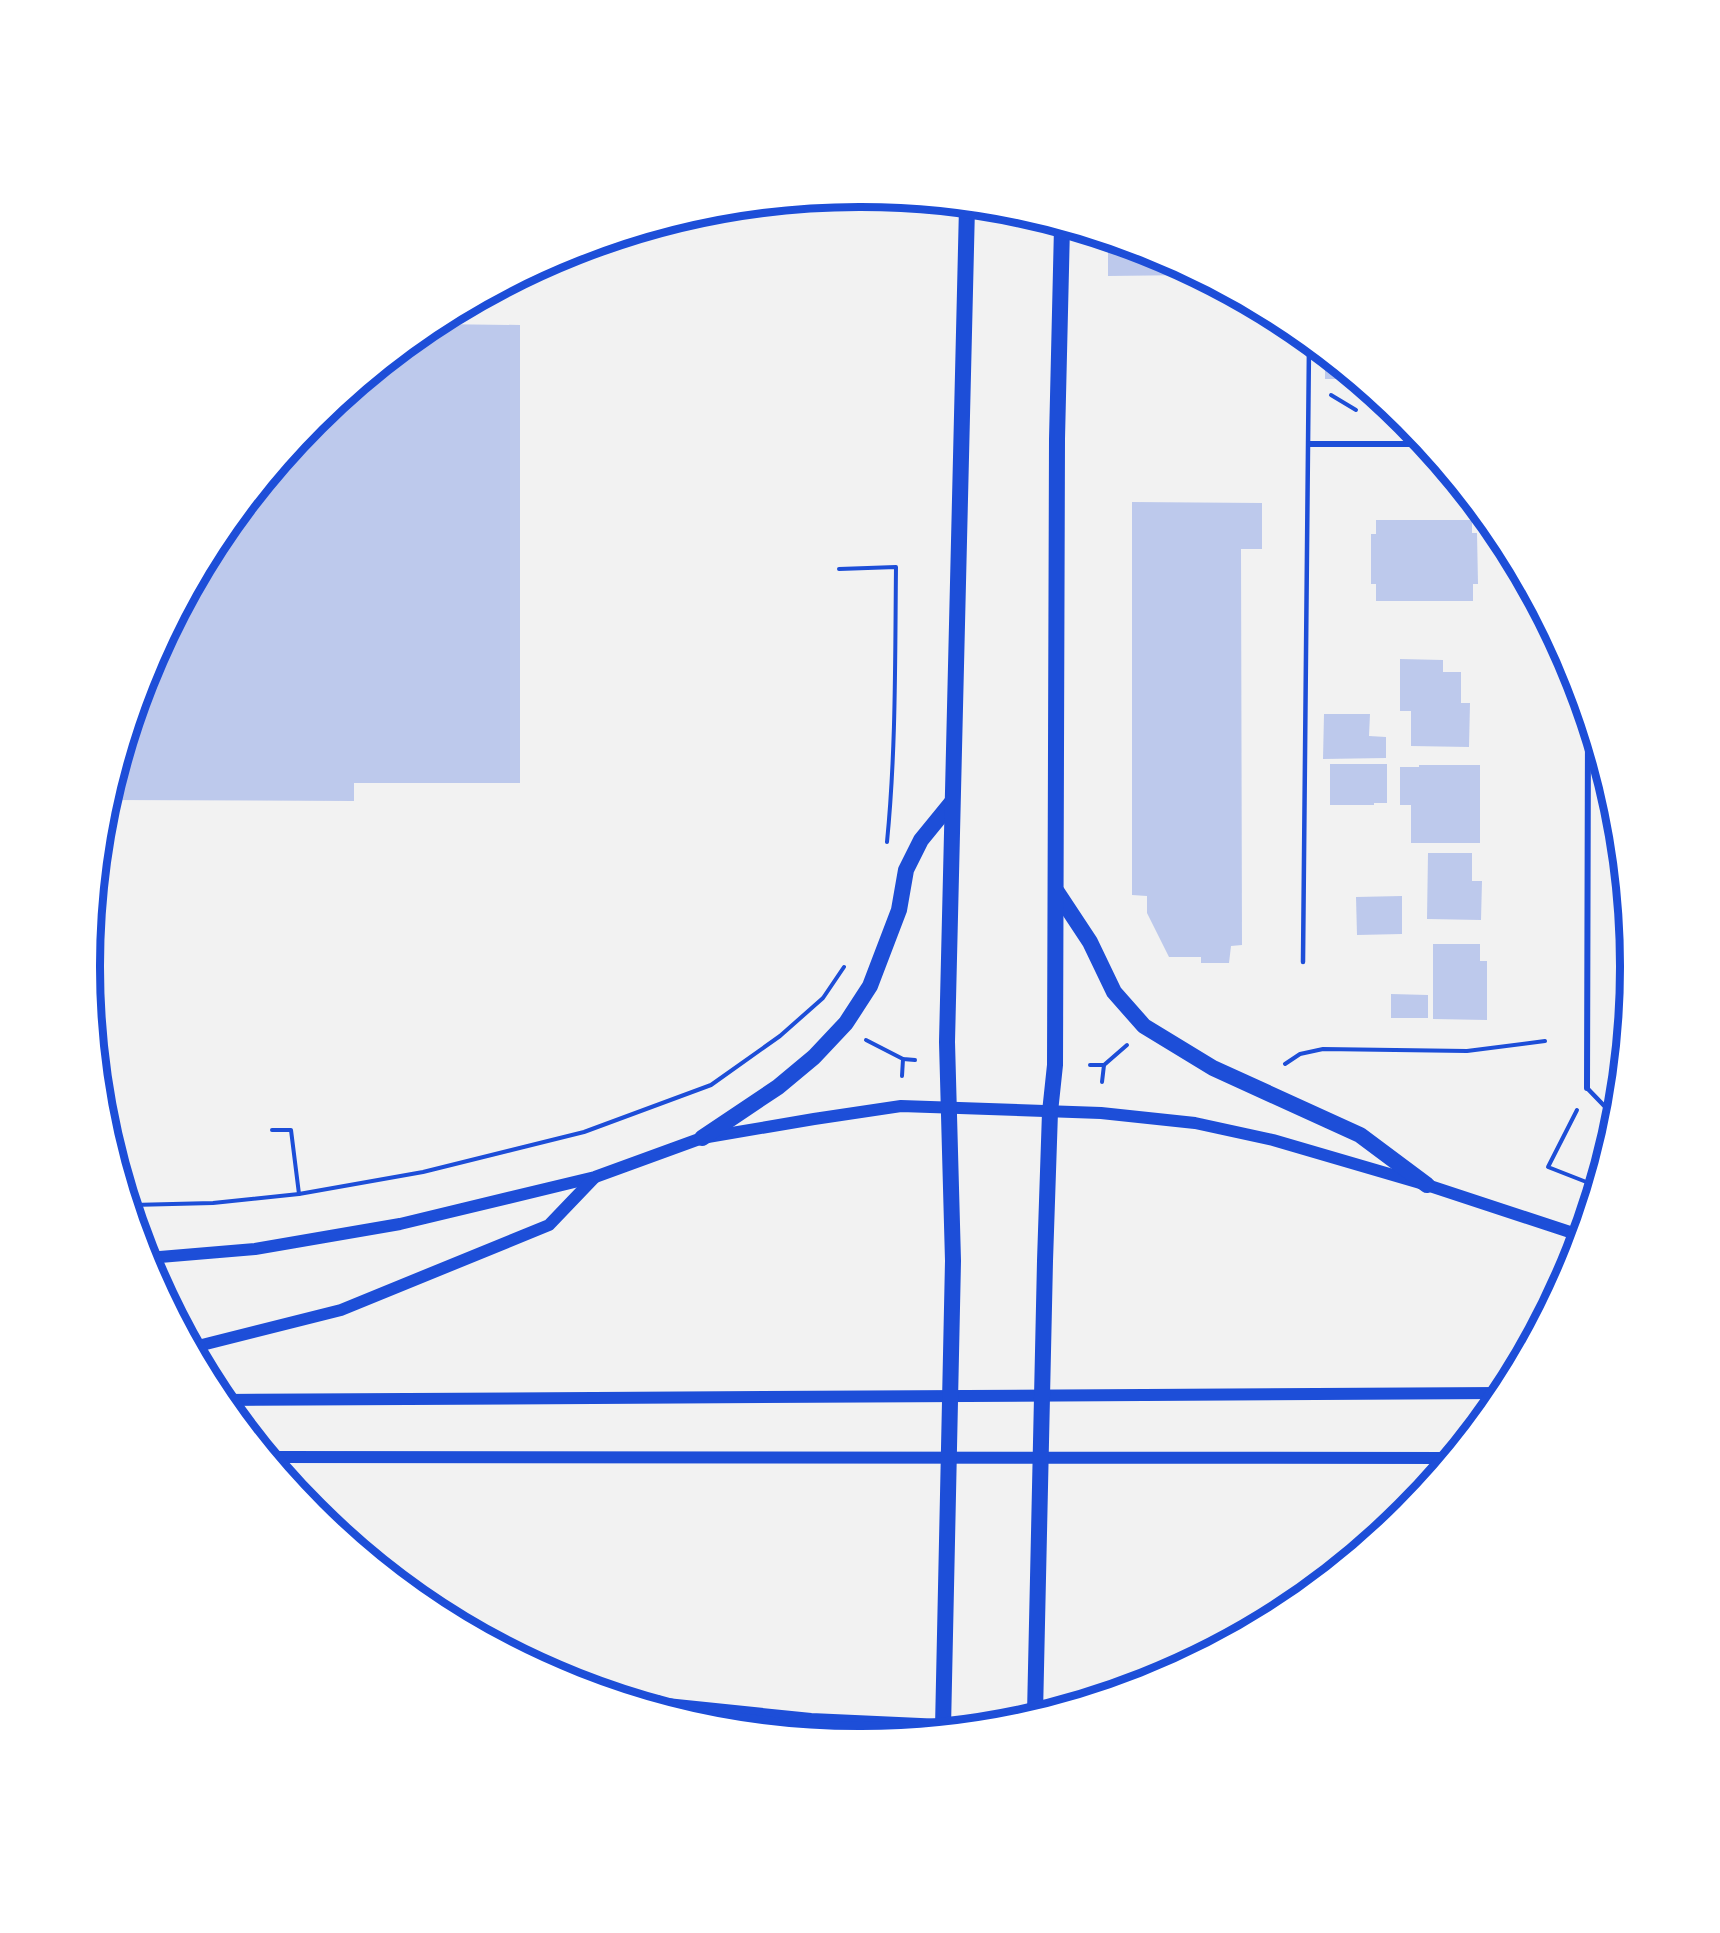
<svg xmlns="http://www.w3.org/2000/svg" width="1720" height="1933" viewBox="0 0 1720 1933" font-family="Lato,sans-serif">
<rect width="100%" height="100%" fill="#f2f2f2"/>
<g fill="#bdc9ec">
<path d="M1108 241 1155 255 1192 275 1108 276Z"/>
<path d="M436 324 520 325V783H354V801L110 800 149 672 220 538 316 422Z"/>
<path d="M1325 357 1336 366 1352 379H1325Z"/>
<path d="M1132 502 1262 503V549H1241L1242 945 1231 946 1229 963H1201V957H1169L1147 913V896L1132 895Z"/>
<path d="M1376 520H1472V533H1477L1478 584H1473V601H1376V584H1371V534H1376Z"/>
<path d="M1400 659 1443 660V672H1461V703H1470L1469 747 1411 746V711H1400Z"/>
<path d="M1324 714H1370L1369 736 1386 737V758L1323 759Z"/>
<path d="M1330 764H1387V803H1374V805H1330Z"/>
<path d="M1419 765H1480V843H1411V805H1400V767H1419Z"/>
<path d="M1428 853H1472V881H1482L1481 920 1427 919Z"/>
<path d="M1402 896V934L1357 935 1356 897Z"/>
<path d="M1433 944H1480V961H1487V1020L1433 1019Z"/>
<path d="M1391 994 1428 995V1018H1391Z"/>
</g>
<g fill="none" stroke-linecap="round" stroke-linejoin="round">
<g stroke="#1d4ed8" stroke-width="4">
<path d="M1331 395 1356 410"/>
<path d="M839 569 896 567C895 659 896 751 887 842"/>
<path d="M866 1040 903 1059 915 1060"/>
<path d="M1285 1064 1300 1054 1323 1049 1467 1051 1545 1041"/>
<path d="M1090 1065H1104L1127 1045"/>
<path d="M902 1076 903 1059"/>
<path d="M1102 1082 1104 1065"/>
<path d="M1577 1110 1548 1167 1594 1185"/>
<path d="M272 1130H291L299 1194"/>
<path d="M132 1205 213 1203 299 1194 423 1172 584 1132 711 1085 780 1036 823 998 844 967"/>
</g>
<g stroke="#1d4ed8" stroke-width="4.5">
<path d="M1303 962 1309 344"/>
<path d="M1587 1088 1615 1117"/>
</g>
<g stroke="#1d4ed8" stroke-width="6">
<path d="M1309 444H1423"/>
<path d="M1587 1088 1588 725"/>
</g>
<g stroke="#1d4ed8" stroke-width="12">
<path d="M148 1258 255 1249 400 1224 595 1177 702 1138 814 1119 901 1106 1101 1113 1195 1123 1273 1140 1427 1185 1579 1235"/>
<path d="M194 1347 341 1310 549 1225 594 1178"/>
<path d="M224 1400 1501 1393"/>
<path d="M272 1457 1448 1458"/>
<path d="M555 1672 657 1703 811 1719 964 1726"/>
</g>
<g stroke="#1d4ed8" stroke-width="16">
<path d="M1057 892 1090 942 1114 992 1144 1026 1213 1068 1360 1135 1427 1185"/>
<path d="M702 1138 778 1087 814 1057 846 1023 870 986 899 910 906 870 921 840 952 802"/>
<path d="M657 1703 663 1708"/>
<path d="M1035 1714 1045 1261 1050 1112 1055 1065 1057 439 1062 227"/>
<path d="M943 1728 953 1261 947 1042 967 207"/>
</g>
</g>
<path d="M0 0H1720V1933H0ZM859 207H861A759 759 0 0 1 1620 966V967A759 759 0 0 1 861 1726H859A759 759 0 0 1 100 967V966A759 759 0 0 1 859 207Z" fill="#fff" fill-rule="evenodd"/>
<path fill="none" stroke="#1d4ed8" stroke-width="8" d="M859 207H861A759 759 0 0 1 1620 966V967A759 759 0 0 1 861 1726H859A759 759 0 0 1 100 967V966A759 759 0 0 1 859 207Z"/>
</svg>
